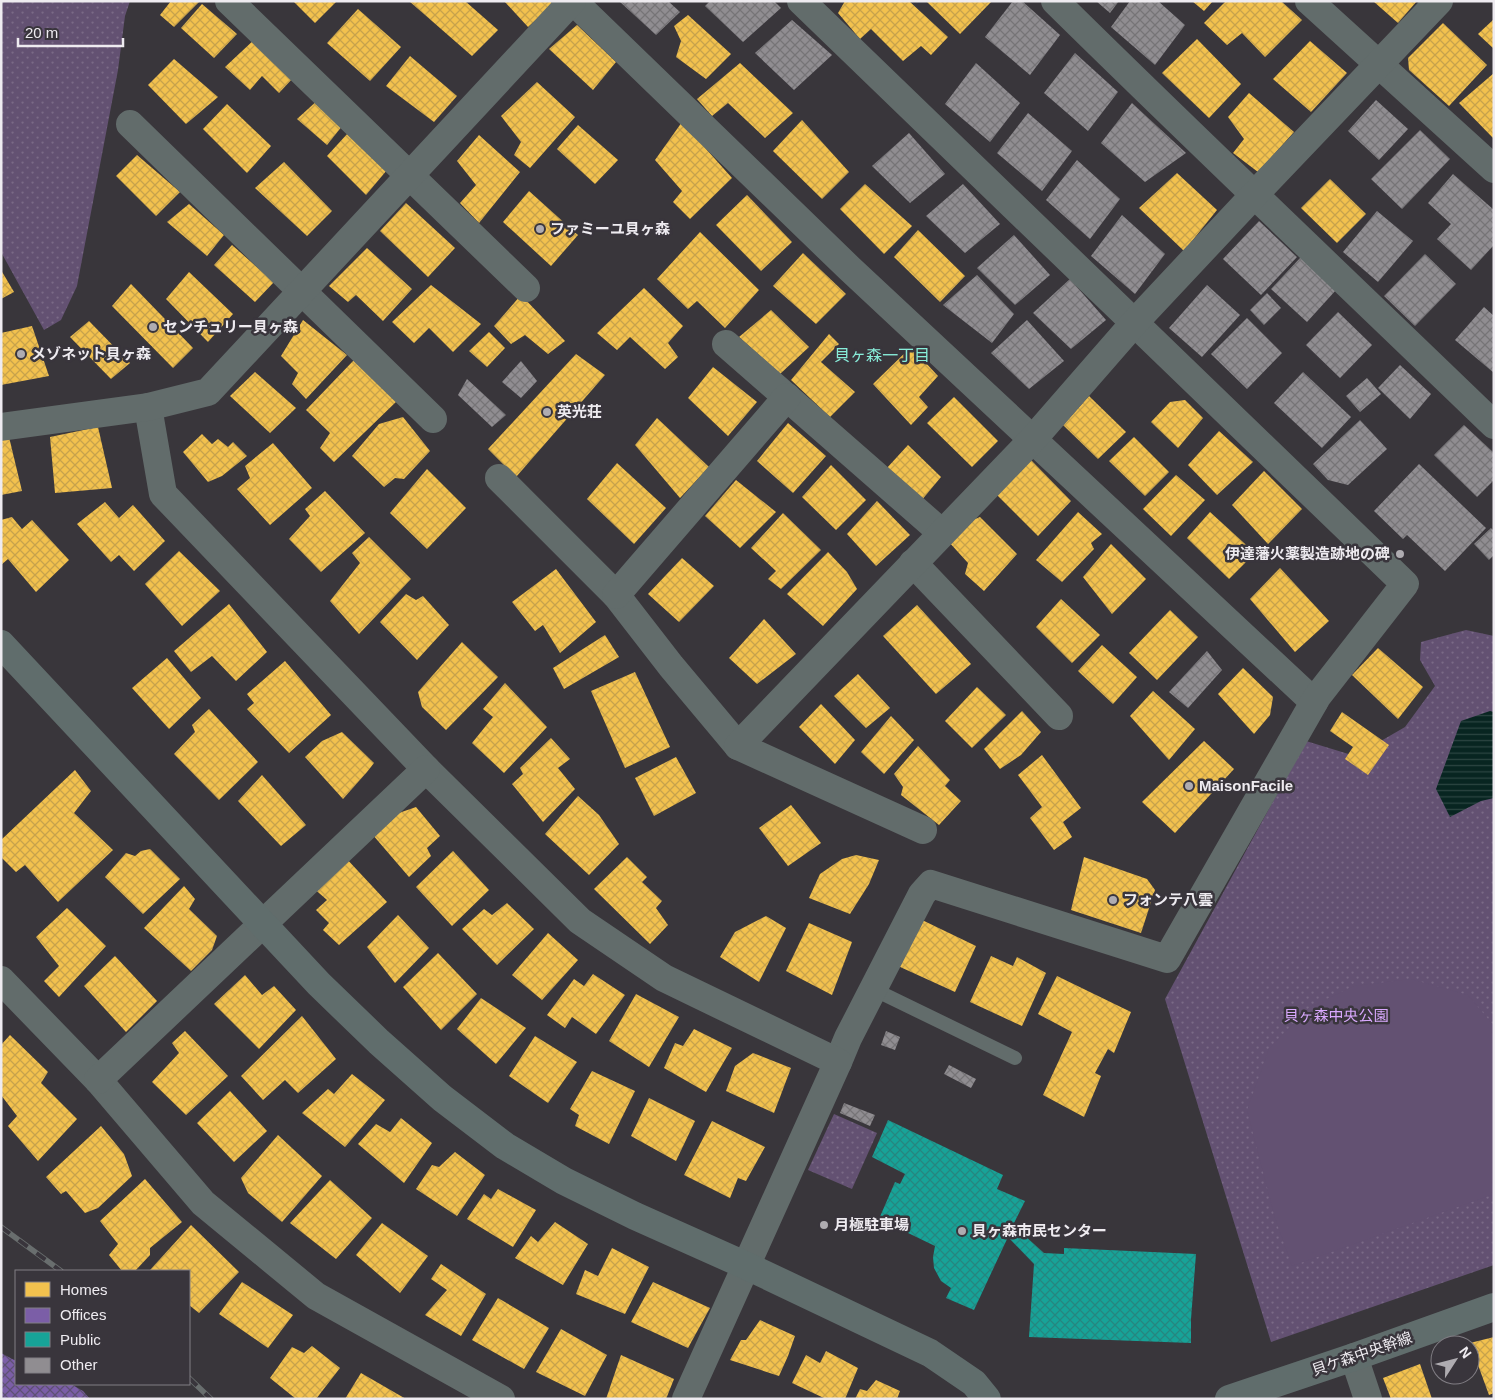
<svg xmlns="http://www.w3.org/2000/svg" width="1495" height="1400" viewBox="0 0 1495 1400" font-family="Helvetica,'Noto Sans JP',sans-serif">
<defs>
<pattern id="park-dots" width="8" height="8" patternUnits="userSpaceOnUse" patternTransform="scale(1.25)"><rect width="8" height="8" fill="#635172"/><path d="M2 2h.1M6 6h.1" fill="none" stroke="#7a6a86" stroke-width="1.8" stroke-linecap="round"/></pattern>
<pattern id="water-rules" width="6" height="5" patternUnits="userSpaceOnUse" patternTransform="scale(1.25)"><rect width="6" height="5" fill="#082521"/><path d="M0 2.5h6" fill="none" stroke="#2c4542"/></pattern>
<pattern id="homes-cross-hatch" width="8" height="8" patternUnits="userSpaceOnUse" patternTransform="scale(1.25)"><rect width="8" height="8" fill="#f2c14e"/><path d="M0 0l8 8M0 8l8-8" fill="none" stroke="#c7a24c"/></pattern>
<pattern id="offices-cross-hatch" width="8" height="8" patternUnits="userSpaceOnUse" patternTransform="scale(1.25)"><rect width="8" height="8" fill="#7b5ea7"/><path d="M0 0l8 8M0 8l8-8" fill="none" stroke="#5e5173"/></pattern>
<pattern id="public-cross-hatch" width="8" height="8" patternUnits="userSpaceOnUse" patternTransform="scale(1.25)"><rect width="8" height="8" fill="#17a398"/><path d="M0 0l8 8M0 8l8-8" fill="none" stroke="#258780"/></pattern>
<pattern id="building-cross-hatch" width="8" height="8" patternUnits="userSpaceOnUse" patternTransform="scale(1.25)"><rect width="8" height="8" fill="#908d91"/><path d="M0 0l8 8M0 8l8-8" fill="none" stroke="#767477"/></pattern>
</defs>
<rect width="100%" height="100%" fill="#39363b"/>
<g fill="url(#park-dots)">
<path d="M1 1H130L125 16 118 70 77 286 61 320 44 330 1 252Z"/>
<path d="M1466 630 1494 636V1265L1271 1342 1165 999 1306 741 1355 756 1405 727 1435 686 1420 660 1421 642Z"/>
<path d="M834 1114 877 1133 852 1189 808 1170Z"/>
</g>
<path fill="#635172" d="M1411 979 1468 995 1494 1026V1194L1292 1266 1275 1218 1247 1110 1269 1049 1310 1007 1354 986Z"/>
<path fill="url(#water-rules)" d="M1490 711 1494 712V798L1481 801 1450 817 1436 789 1461 721Z"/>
<g fill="url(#homes-cross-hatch)">
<path d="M171 1H200L174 27 160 15Z"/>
<path d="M293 1H337L315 23Z"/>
<path d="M409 1H465L498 30 472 56Z"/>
<path d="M504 1H550L553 4 528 27Z"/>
<path d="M845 1H909L948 37 931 55 921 46 903 61 871 29 860 39 838 13Z"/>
<path d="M926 1H992L960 34Z"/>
<path d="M1192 1H1213L1204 11Z"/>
<path d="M1226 1H1281L1302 20 1265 57 1242 33 1227 45 1204 23Z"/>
<path d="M1373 1H1417L1398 23Z"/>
<path d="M202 4 237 34 214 58 181 28Z"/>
<path d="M358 9 401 47 370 81 327 43Z"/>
<path d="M688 15 731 54 706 79 676 57 681 41 674 26Z"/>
<path d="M1494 19V49L1478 34Z"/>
<path d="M1443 23 1487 65 1449 106 1409 70 1408 58Z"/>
<path d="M577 25 616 62 593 90 549 49Z"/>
<path d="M257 37 293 78 279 93 262 76 250 90 225 67Z"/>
<path d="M1197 39 1241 84 1209 118 1162 73Z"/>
<path d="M1310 41 1347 73 1311 112 1273 79Z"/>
<path d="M410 56 457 96 434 122 386 86Z"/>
<path d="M174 59 218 97 186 124 148 85Z"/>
<path d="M740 63 793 113 765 138 728 103 712 116 697 99Z"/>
<path d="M1494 73V139L1459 103Z"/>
<path d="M537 82 575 117 530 168 514 155 521 142 501 116Z"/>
<path d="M1249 93 1294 132 1258 172 1233 153 1244 139 1228 117Z"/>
<path d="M319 99 343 125 327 145 297 119Z"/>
<path d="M227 104 271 146 247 173 203 129Z"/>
<path d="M802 120 849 172 822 199 773 151Z"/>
<path d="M682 122 732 178 690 219 673 202 682 191 655 160Z"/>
<path d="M578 125 618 160 595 184 557 149Z"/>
<path d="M348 133 387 170 366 195 327 156Z"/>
<path d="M479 135 520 172 479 223 460 203 476 185 457 161Z"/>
<path d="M137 155 180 192 156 216 116 176Z"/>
<path d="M284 162 332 211 307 236 255 188Z"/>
<path d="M1177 173 1217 210 1184 251 1139 208Z"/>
<path d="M1330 179 1366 214 1337 243 1301 208Z"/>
<path d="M865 184 912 226 884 254 840 209Z"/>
<path d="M529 191 578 235 551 266 503 222Z"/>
<path d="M747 195 792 242 761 271 716 225Z"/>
<path d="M406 203 455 248 428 277 380 231Z"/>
<path d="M189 204 224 235 207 256 167 222Z"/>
<path d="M918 230 965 276 940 302 894 257Z"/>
<path d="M700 232 759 290 725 328 697 301 688 309 657 279Z"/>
<path d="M232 245 274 282 255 302 214 265Z"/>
<path d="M367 248 412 289 383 321 356 295 348 302 329 286Z"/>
<path d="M803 253 846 294 816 324 773 286Z"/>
<path d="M1 270 14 292 1 299Z"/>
<path d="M189 272 233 314 208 342 166 299Z"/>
<path d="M131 284 193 348 173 368 112 306Z"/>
<path d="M431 285 481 324 453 352 429 328 414 343 392 322Z"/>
<path d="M644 288 683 326 668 343 678 357 665 369 630 337 617 350 597 333Z"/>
<path d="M521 295 565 341 548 354 525 335 511 344 494 326Z"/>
<path d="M771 310 809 347 780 374 739 337Z"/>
<path d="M303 320 347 355 306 399 292 384 298 373 281 356Z"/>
<path d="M89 321 130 363 111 379 70 337Z"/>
<path d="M32 326 49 376 1 385V333Z"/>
<path d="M489 332 505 348 487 367 469 351Z"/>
<path d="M829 334 839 344 821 362 855 392 830 417 791 380Z"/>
<path d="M911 347 938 376 919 397 928 407 911 425 873 384Z"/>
<path d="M576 354 605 375 516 477 488 449Z"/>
<path d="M354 360 398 400 334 462 320 448 330 433 306 410Z"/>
<path d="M713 367 757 402 728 436 688 398Z"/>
<path d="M255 372 296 408 270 433 230 396Z"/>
<path d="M1089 396 1126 432 1098 459 1063 425Z"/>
<path d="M954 397 998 441 972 467 927 423Z"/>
<path d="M1185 400 1203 418 1178 448 1151 422 1170 402Z"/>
<path d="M403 417 430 451 404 479 395 478 384 487 352 456 379 424Z"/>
<path d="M657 418 709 467 680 498 635 445Z"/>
<path d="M788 423 826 456 793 493 757 461Z"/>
<path d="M98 427 112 488 55 493 50 437Z"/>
<path d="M1219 431 1253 462 1217 495 1188 465Z"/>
<path d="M202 434 212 444 218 439 228 447 233 442 247 456 222 476 208 482 183 452Z"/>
<path d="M9 437 22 491 1 495V438Z"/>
<path d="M1134 437 1169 472 1145 496 1109 461Z"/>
<path d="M273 443 312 488 270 525 237 489 250 478 245 466Z"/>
<path d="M908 445 941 477 921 501 886 469Z"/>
<path d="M1030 459 1071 501 1038 536 993 491Z"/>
<path d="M617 463 666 508 634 544 587 499Z"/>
<path d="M831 465 866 500 836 530 802 497Z"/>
<path d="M427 469 466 508 427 549 390 513Z"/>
<path d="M1264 471 1302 509 1268 544 1232 505Z"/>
<path d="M1176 475 1205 500 1171 536 1143 509Z"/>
<path d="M736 480 776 512 740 548 705 516Z"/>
<path d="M325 491 365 533 321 572 289 539 310 516 305 509Z"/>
<path d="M877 501 910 535 876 566 847 534Z"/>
<path d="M105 502 119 518 133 505 165 541 134 571 119 555 111 562 77 524Z"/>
<path d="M1078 512 1102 534 1091 543 1094 549 1062 582 1036 560Z"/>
<path d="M1210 512 1255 553 1229 579 1187 538Z"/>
<path d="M783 513 821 550 781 589 768 579 776 571 751 548Z"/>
<path d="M12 517 22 529 32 520 69 560 36 592 8 559 1 565V520Z"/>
<path d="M980 517 1017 554 984 591 965 574 968 563 948 541 968 522Z"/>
<path d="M369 537 411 579 359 634 330 601 360 563 352 553Z"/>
<path d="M1111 544 1146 579 1112 614 1083 577Z"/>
<path d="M179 551 220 591 182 626 145 584Z"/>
<path d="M828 552 847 572 857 589 823 626 787 594Z"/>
<path d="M682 558 714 586 679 622 648 594Z"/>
<path d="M1280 568 1329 621 1295 652 1250 599Z"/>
<path d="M556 569 596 622 560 653 543 625 535 631 512 602Z"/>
<path d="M406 594 416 600 423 596 449 625 417 660 380 622Z"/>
<path d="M1061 599 1100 635 1072 663 1036 627Z"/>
<path d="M229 604 267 652 236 681 212 656 191 672 174 651Z"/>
<path d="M917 605 971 664 936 694 883 636Z"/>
<path d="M1170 610 1198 637 1157 680 1129 653Z"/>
<path d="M764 619 796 654 757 684 729 658Z"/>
<path d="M605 635 619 657 564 689 553 668Z"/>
<path d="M462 642 498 677 446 730 422 707 418 692Z"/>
<path d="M1102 645 1137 677 1113 704 1078 671Z"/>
<path d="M1378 648 1423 687 1398 719 1352 675Z"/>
<path d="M167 658 201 698 169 729 132 688Z"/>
<path d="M285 661 331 715 289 753 247 709 254 703 247 694Z"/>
<path d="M1243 668 1273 697 1270 715 1254 734 1218 694Z"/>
<path d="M635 672 670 747 625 768 591 691Z"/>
<path d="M858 674 890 708 866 728 834 696Z"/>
<path d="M505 683 547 727 504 773 472 743 493 717 483 709Z"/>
<path d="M977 687 1006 715 972 748 945 721Z"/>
<path d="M1153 691 1195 729 1169 760 1130 716Z"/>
<path d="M821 704 855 740 835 764 799 727Z"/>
<path d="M209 709 258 762 219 800 174 754 195 732 192 725Z"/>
<path d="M1022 711 1041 732 1021 755 1000 769 984 749Z"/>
<path d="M1342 712 1389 745 1368 775 1345 759 1353 747 1330 731Z"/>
<path d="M891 716 914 740 884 774 861 752Z"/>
<path d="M342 732 374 763 367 772 343 799 305 757 322 741Z"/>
<path d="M551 738 570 759 558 768 575 789 543 822 512 784 523 774 520 768Z"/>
<path d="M1204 741 1234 769 1175 833 1142 802Z"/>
<path d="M918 746 950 780 945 786 961 801 939 825 901 795 903 787 894 774Z"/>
<path d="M1042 755 1081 808 1063 822 1072 837 1054 850 1030 818 1042 807 1018 775Z"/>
<path d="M676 757 696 793 654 816 635 778Z"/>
<path d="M75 770 91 791 74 813 113 850 58 902 25 865 16 872 1 857V840Z"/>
<path d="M262 775 306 825 281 846 238 801Z"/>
<path d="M578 796 599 815 619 844 589 875 545 834Z"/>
<path d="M791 805 821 843 788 866 759 828Z"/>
<path d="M416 807 440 836 427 848 431 856 409 877 372 834 396 814Z"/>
<path d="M150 849 180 879 143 914 105 877 126 853 135 856 141 851Z"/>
<path d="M453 851 489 890 452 926 416 887Z"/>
<path d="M856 855 879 860 869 884 850 914 809 898 820 874 842 859Z"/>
<path d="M344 856 387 902 339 945 323 930 329 923 316 910 327 900 311 886Z"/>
<path d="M627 857 647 877 642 882 662 901 656 908 668 925 650 944 594 889Z"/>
<path d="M1084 857 1147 879 1155 890 1141 933 1071 910Z"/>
<path d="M184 886 195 899 189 909 217 936 212 950 191 971 144 928Z"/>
<path d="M507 903 534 929 497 965 462 929 484 909 492 915Z"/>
<path d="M67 908 106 946 59 997 44 981 59 966 36 937Z"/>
<path d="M398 915 429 948 395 983 367 947Z"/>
<path d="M766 916 786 928 759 982 720 957 735 932Z"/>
<path d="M920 919 976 946 955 992 898 966Z"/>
<path d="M809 923 852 942 832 995 786 971Z"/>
<path d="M548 933 578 960 542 1000 512 975Z"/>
<path d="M438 953 477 994 441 1030 403 987Z"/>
<path d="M115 956 157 1001 126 1032 84 986Z"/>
<path d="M991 956 1013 966 1017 957 1046 973 1022 1026 970 1002Z"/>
<path d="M593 974 625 995 596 1034 572 1017 565 1028 547 1015 574 979 584 986Z"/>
<path d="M245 975 262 995 274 986 296 1010 259 1049 214 1004Z"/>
<path d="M1057 976 1131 1012 1114 1053 1108 1049 1095 1073 1101 1076 1084 1117 1043 1095 1072 1032 1038 1014Z"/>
<path d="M636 994 679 1017 649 1067 609 1041Z"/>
<path d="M481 998 526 1028 496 1064 457 1029Z"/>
<path d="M302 1016 336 1059 298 1093 285 1080 263 1100 241 1076Z"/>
<path d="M694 1029 732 1048 706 1092 664 1068 675 1043 683 1046Z"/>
<path d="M185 1031 228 1076 186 1115 152 1082 179 1053 172 1043Z"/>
<path d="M10 1035 48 1072 41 1083 77 1119 38 1161 8 1126 17 1116 1 1095V1045Z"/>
<path d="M535 1036 577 1062 548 1103 509 1076Z"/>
<path d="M753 1053 791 1068 774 1113 726 1091 735 1066Z"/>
<path d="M592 1071 635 1091 609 1144 575 1126 579 1115 570 1109Z"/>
<path d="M352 1074 385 1100 345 1147 302 1113 328 1089 334 1094Z"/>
<path d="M230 1091 267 1131 234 1162 197 1123Z"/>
<path d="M649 1098 695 1121 676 1161 631 1136Z"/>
<path d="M401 1118 432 1143 404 1183 358 1144 376 1124 390 1132Z"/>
<path d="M712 1121 765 1147 746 1181 738 1178 730 1198 684 1175Z"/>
<path d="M101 1126 124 1154 132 1176 98 1208 85 1213 66 1191 61 1194 46 1177Z"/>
<path d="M278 1135 322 1176 282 1222 248 1193 241 1178Z"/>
<path d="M455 1152 485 1175 457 1216 416 1189 432 1165 439 1167Z"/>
<path d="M145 1179 182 1222 150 1248V1255L135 1271H122L109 1255 118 1244 100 1221Z"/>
<path d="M330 1180 372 1218 336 1259 290 1223Z"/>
<path d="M498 1189 536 1210 513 1247 467 1219 484 1194 491 1199Z"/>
<path d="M555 1222 588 1244 563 1285 515 1258 531 1236 538 1242Z"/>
<path d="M382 1223 428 1256 400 1293 356 1255Z"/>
<path d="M191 1225 239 1272 199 1313 189 1305V1271H151L150 1270Z"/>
<path d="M612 1248 649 1267 625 1314 576 1294 585 1270 598 1276Z"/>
<path d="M441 1264 486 1294 461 1336 425 1315 447 1290 431 1279Z"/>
<path d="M242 1282 293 1315 268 1348 219 1314Z"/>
<path d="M653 1282 710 1308 688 1348 631 1322Z"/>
<path d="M498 1298 549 1328 524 1369 472 1340Z"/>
<path d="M760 1320 795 1336 788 1356 779 1376 730 1360 741 1340H746Z"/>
<path d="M561 1329 607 1355 585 1396 536 1372Z"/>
<path d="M1494 1337V1393L1489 1395 1470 1343Z"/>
<path d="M312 1346 340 1368 316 1399H296L270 1378 292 1347 304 1353Z"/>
<path d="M826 1351 858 1368 845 1399H826L792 1383 806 1355 820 1363Z"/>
<path d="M621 1355 674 1379 666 1399H606Z"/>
<path d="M1420 1364 1432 1399H1391L1383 1378Z"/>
<path d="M361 1373 406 1399H345Z"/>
<path d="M876 1380 900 1391 897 1399H855L860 1389 867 1391Z"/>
</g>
<path fill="url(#offices-cross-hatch)" d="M1 1353 16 1361V1384H71L83 1391 90 1399H1Z"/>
<path fill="url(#public-cross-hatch)" d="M888 1120 1003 1175 997 1189 1025 1201 1013 1225 1044 1253 1064 1254V1248L1196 1254 1191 1319V1343L1029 1337 1034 1264 1008 1237 974 1310 946 1298 951 1288 941 1281 934 1268 933 1257 935 1246 879 1219 895 1182 900 1184 905 1174 872 1157Z"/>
<g fill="url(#building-cross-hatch)">
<path d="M619 1H668L680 12 656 35Z"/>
<path d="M710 1H774L781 8 743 42 705 6Z"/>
<path d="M1013 1H1022L1060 35 1030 75 985 37Z"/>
<path d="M1096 1H1119L1110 13Z"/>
<path d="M1130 1H1158L1185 25 1155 65 1111 27Z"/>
<path d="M792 20 832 55 794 90 755 53Z"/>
<path d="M1075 53 1118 92 1088 131 1044 93Z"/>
<path d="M976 63 1020 103 990 142 945 104Z"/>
<path d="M1376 100 1408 129 1379 160 1348 131Z"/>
<path d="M1132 103 1186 153 1145 182 1101 143Z"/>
<path d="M1028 113 1072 151 1042 191 997 153Z"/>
<path d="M1420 130 1450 159 1402 209 1371 179Z"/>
<path d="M909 133 945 174 910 203 872 166Z"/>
<path d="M1077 160 1120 199 1090 239 1046 200Z"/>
<path d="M1453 174 1494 210V245L1471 270 1437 239 1451 224 1428 203Z"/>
<path d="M963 184 1000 224 965 253 926 216Z"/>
<path d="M1377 211 1413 241 1378 282 1343 252Z"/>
<path d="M1122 215 1165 254 1135 294 1091 256Z"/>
<path d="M1259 221 1297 257 1261 295 1223 259Z"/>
<path d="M1014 235 1050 275 1015 305 977 268Z"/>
<path d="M1425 254 1456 284 1415 326 1384 296Z"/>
<path d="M1301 257 1336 290 1307 322 1271 289Z"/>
<path d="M977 275 1014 314 992 343 943 305Z"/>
<path d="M1070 279 1106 320 1071 349 1033 313Z"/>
<path d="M1207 285 1240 315 1202 357 1169 328Z"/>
<path d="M1267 293 1281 308 1264 325 1250 310Z"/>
<path d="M1484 307 1494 316V373L1455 340Z"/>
<path d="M1338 312 1372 345 1340 378 1306 345Z"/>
<path d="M1247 318 1282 353 1247 389 1211 354Z"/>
<path d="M1027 320 1064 361 1029 389 991 353Z"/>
<path d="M521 361 537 381 521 398 502 382Z"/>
<path d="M1400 365 1431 394 1410 419 1378 388Z"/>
<path d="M1303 372 1351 417 1322 448 1274 403Z"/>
<path d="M1367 378 1381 394 1360 412 1346 396Z"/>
<path d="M467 379 506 415 492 427 458 395Z"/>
<path d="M1360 420 1387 449 1348 485 1328 480 1313 464Z"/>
<path d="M1464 425 1494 453V480L1477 497 1434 455Z"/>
<path d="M1419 464 1486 528 1445 571 1407 535 1403 539 1374 511Z"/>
<path d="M1491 528 1494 531V555L1489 560 1474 544Z"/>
<path d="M1207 651 1222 670 1188 708 1169 692Z"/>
<path d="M886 1031 900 1037 895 1050 881 1045Z"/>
<path d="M949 1065 976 1079 971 1088 944 1074Z"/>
<path d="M844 1103 875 1115 870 1126 840 1113Z"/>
</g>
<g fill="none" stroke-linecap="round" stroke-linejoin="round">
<path stroke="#626c6b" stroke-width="14" d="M873 989 1015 1058"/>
<g stroke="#626c6b" stroke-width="28">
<path d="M229 1 526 288"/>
<path d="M573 1 849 268 1314 702"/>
<path d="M801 1 1405 584 1317 697 1167 959 931 884 922 894 848 1038 838 1062"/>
<path d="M1055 1C1200 144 1348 284 1494 425"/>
<path d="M1309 1 1494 169"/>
<path d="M130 124 433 419"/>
<path d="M726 344 942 533"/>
<path d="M148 407 163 494 426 769 580 921 664 978 838 1062 686 1399"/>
<path d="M1 427 148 407 208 392 572 1"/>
<path d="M499 478 616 595 671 666 738 746"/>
<path d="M913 563 1059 716"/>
<path d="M616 595 787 397"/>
<path d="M923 830 738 746 1033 439 1135 322 1255 194 1439 1"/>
<path d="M1 980 98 1080 203 1203 316 1296 501 1399"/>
<path d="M98 1080 426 769"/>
<path d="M1354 1357 1368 1399"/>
</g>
<g stroke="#606d6c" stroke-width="28">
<path d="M1 644 319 984 379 1042 442 1098 505 1146 564 1181 635 1216 747 1266 930 1353 974 1383 987 1399"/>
<path d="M1229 1399 1354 1357 1494 1307"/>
</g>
<defs>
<g id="rail">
<path d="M1 1227 61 1271"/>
<path d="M189 1378 211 1399"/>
</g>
</defs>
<use href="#rail" stroke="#696e6e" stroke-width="5.5"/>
<use href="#rail" stroke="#39353c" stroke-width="4" stroke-dasharray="11" stroke-linecap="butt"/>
</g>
<g fill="#afacb1" stroke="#39353c" stroke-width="2">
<circle cx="540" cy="229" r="5"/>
<circle cx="153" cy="327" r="5"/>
<circle cx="21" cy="354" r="5"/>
<circle cx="547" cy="412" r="5"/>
<circle cx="1400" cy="554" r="5"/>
<circle cx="1189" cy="786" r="5"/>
<circle cx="1113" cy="900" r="5"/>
<circle cx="824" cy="1225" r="5"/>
<circle cx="962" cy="1231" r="5"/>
</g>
<g text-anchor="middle" stroke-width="5" stroke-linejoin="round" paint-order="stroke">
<g font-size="15" font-weight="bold" fill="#eeebf0" stroke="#39353c" text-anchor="start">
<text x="550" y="234">ファミーユ貝ヶ森</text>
<text x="163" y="332">センチュリー貝ヶ森</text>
<text x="31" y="359">メゾネット貝ヶ森</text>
<text x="557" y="417">英光荘</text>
<text x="1390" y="559" text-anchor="end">伊達藩火薬製造跡地の碑</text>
<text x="1199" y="791">MaisonFacile</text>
<text x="1123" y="905">フォンテ八雲</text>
<text x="834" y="1230">月極駐車場</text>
<text x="972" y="1236">貝ヶ森市民センター</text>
</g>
<g font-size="15" fill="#d9a9fe" stroke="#39353c">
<text x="1336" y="1021">貝ヶ森中央公園</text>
</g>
<g font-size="15" fill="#eeebf0" stroke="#39353c">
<text transform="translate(1362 1354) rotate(-19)" y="5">貝ケ森中央幹線</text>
</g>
<g font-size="16" fill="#88edd9" stroke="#39353c">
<text x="882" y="361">貝ヶ森一丁目</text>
</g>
</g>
<rect width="1495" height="1400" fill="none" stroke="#eeebf0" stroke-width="5"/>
<rect x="15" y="1270" width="175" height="115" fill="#39353c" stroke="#817e84"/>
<rect x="25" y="1282" width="25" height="15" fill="#f2c14e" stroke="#817e84"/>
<text x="60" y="1295" font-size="15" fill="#eeebf0">Homes</text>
<rect x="25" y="1308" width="25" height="15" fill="#7b5ea7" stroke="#817e84"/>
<text x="60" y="1320" font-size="15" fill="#eeebf0">Offices</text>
<rect x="25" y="1332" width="25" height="15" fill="#17a398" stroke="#817e84"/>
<text x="60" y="1345" font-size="15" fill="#eeebf0">Public</text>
<rect x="25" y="1358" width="25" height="15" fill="#908d91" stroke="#817e84"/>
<text x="60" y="1370" font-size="15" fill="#eeebf0">Other</text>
<g transform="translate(1455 1360) rotate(54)"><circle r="24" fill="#39353c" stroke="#817e84"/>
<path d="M0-4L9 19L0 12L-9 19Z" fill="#afacb1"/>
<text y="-8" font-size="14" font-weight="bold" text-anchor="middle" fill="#eeebf0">N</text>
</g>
<path d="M18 38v8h105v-8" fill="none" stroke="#eeebf0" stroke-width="2.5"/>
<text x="25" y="38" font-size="15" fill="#eeebf0" stroke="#39353c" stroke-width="4" paint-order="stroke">20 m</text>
</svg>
